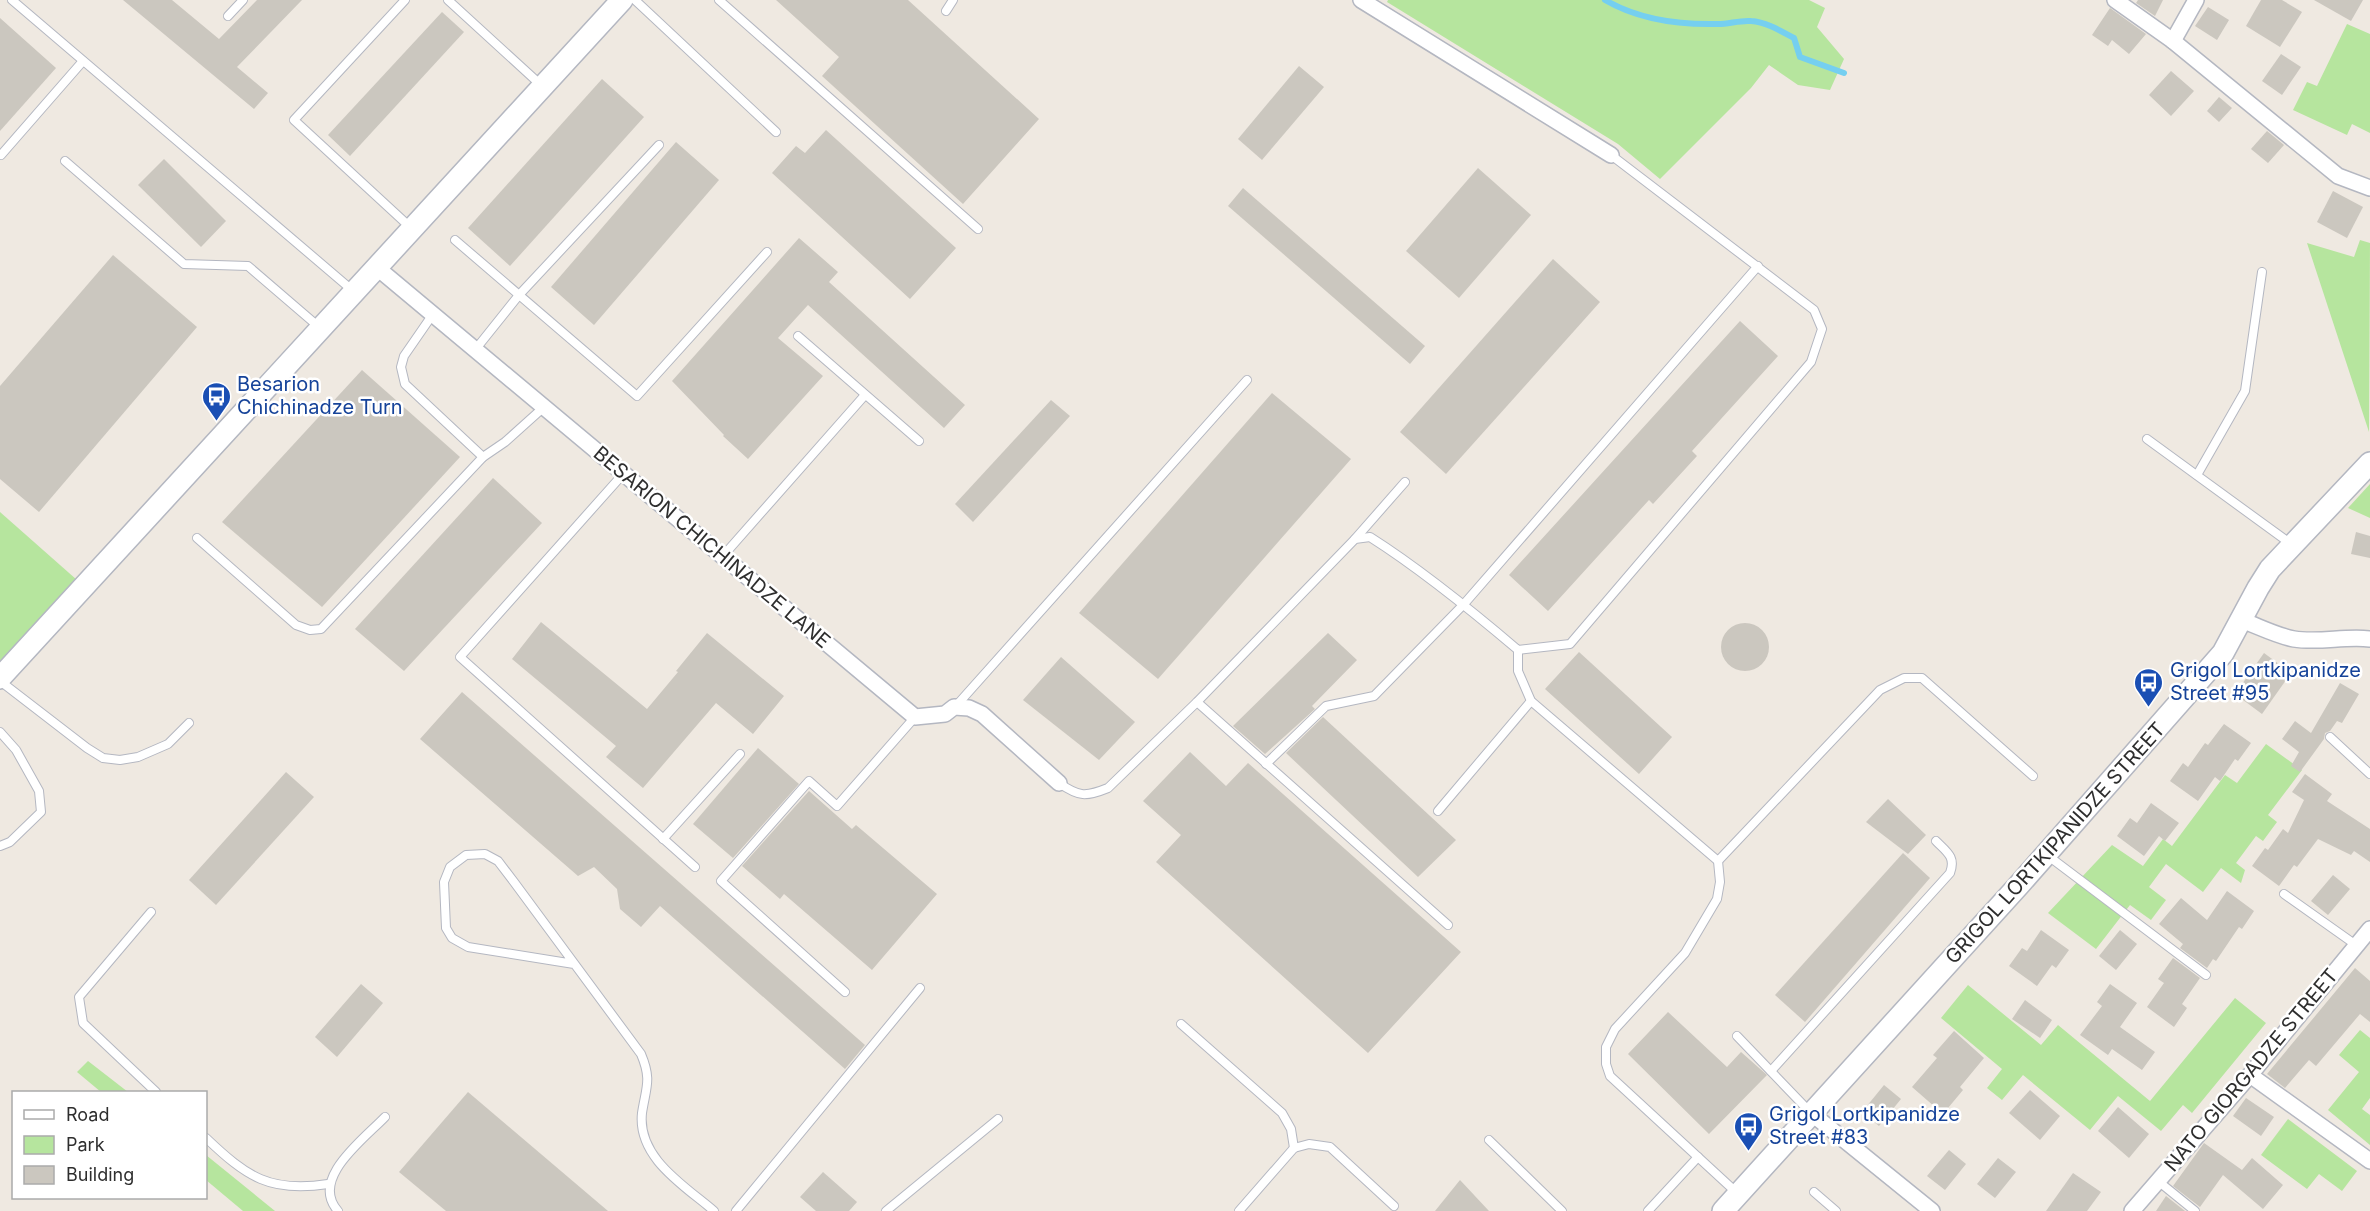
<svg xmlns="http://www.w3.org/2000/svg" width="2370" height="1211" viewBox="0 0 2370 1211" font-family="Inter,sans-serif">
<rect width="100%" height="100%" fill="#efe9e1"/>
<g fill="#b6e59e">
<path d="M1388 0H1809L1825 8 1817 27 1844 59 1830 90 1798 85 1769 65 1751 88 1660 179 1618 144 1387 2Z"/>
<path d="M2347 24 2370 34V133L2352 124 2347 135 2293 110 2307 82 2317 86Z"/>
<path d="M2360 240 2370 243 2369 432 2307 243 2354 257Z"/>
<path d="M2370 484V518L2348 508Z"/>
<path d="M0 512 77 580 0 665Z"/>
<path d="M2266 744 2302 770 2268 815 2277 822 2263 841 2256 836 2236 863 2245 870 2241 883 2221 868 2203 892 2166 864 2149 887 2166 900 2151 920 2130 905 2096 949 2048 913 2112 845 2143 866 2163 839 2172 846 2225 775 2237 783Z"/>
<path d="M1968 985 2041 1045 2058 1025 2150 1101 2235 998 2266 1023 2192 1113 2183 1105 2161 1131 2118 1096 2090 1130 2023 1075 2002 1100 1987 1088 2002 1069 1941 1018Z"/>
<path d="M2360 1030 2370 1038V1098L2362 1109 2370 1115V1145L2328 1110 2359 1072 2339 1055Z"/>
<path d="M88 1061 128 1092H101L77 1072Z"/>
<path d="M2288 1119 2357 1171 2342 1191 2319 1174 2307 1189 2261 1155Z"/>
<path d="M206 1155 275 1211H243L206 1180Z"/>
</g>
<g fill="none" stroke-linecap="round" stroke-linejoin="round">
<path stroke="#75cff0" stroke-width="6" d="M1605 0C1639 20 1679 25 1718 24 1729 24 1740 20 1751 21 1766 22 1781 31 1794 38L1800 57 1844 73"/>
</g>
<g fill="#cbc7bf">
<path d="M123 0H172L219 39 257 0H302L237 67 268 93 254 109Z"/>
<path d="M776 0H908L1039 119 963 204 822 76 839 57Z"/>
<path d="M2138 0H2163L2155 16 2136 3Z"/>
<path d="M2261 0H2282L2302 12 2280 47 2246 26Z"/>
<path d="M2314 0H2363L2351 21Z"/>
<path d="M2208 7 2229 20 2217 40 2195 26Z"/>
<path d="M2110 8 2146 34 2129 54 2112 40 2108 46 2092 35Z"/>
<path d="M442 12 464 32 350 156 328 135Z"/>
<path d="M0 18 56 68 0 131Z"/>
<path d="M2281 54 2301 67 2282 95 2262 81Z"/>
<path d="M1299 66 1324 87 1262 160 1238 139Z"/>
<path d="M2171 71 2194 91 2171 116 2149 95Z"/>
<path d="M602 79 644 117 510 266 468 228Z"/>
<path d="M2219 97 2232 108 2219 122 2207 111Z"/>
<path d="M826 130 956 248 910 299 772 173 796 146 805 153Z"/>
<path d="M2267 131 2284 145 2268 163 2251 149Z"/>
<path d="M676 142 719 180 594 325 551 287Z"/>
<path d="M164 159 226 221 201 247 138 185Z"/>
<path d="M1478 168 1531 215 1459 298 1406 251Z"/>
<path d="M1243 188 1425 346 1410 364 1228 206Z"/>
<path d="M2333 191 2363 207 2347 238 2317 222Z"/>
<path d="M799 238 838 272 829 282 965 405 944 428 808 305 778 338 823 376 748 459 723 436 724 435 672 381Z"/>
<path d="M113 255 197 327 39 512 0 479V386Z"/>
<path d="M1553 259 1600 302 1446 474 1400 432Z"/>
<path d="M1740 321 1778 356 1692 451 1697 456 1653 504 1649 500 1548 611 1509 575Z"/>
<path d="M362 370 460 457 322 607 222 522Z"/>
<path d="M1272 393 1351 459 1158 679 1079 613Z"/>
<path d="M1051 400 1070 416 973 522 955 504Z"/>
<path d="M493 478 542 523 404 671 355 629Z"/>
<path d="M2356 532 2370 536V558L2351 554Z"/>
<path d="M541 622 647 709 678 672 676 671 707 633 784 696 753 734 716 703 643 788 606 757 616 746 512 659Z"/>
<circle cx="1745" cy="647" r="24"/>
<path d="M1328 633 1357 660 1312 706 1315 709 1265 754 1233 726Z"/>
<path d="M1579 652 1672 737 1639 774 1545 689Z"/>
<path d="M2264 653 2291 673 2262 714 2235 694Z"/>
<path d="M1061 657 1135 722 1099 760 1023 700Z"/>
<path d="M2340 683 2359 694 2342 723 2337 721 2330 731 2325 733 2324 739 2300 772 2291 766 2299 752 2282 739 2295 721 2311 733Z"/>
<path d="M462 692 865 1045 845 1069 660 906 641 927 620 909 617 889 594 867 578 876 420 739Z"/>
<path d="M1323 717 1456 840 1418 877 1286 753Z"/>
<path d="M2224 724 2251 743 2238 761 2235 759 2220 781 2215 777 2198 801 2170 781 2183 763 2188 767 2205 743 2208 745Z"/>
<path d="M758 748 799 784 733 858 693 824Z"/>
<path d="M1190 752 1226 786 1248 763 1461 952 1368 1053 1156 862 1181 835 1143 801Z"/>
<path d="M286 772 314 797 216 905 189 880Z"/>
<path d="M2305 774 2332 794 2327 801 2370 829V862L2354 851 2351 855 2318 839 2297 867 2294 865 2279 886 2252 866 2265 848 2268 850 2283 829 2288 833 2304 800 2292 792Z"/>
<path d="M809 791 852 829 856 825 937 894 872 970 784 894 780 899 742 866Z"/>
<path d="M1888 799 1926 835 1908 854 1866 822Z"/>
<path d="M2151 803 2179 823 2165 841 2159 836 2144 856 2117 836 2130 818 2137 823Z"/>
<path d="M1903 853 1930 878 1805 1022 1775 995Z"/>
<path d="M2333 875 2350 889 2328 915 2311 901Z"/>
<path d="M2227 891 2254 911 2242 929 2239 927 2216 961 2213 959 2207 968 2180 948 2183 944 2159 924 2181 898 2207 920Z"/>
<path d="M2041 930 2069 950 2056 968 2052 965 2037 986 2009 966 2022 948 2027 951Z"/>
<path d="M2120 930 2137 944 2116 970 2099 956Z"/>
<path d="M2173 958 2200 978 2182 1004 2187 1008 2174 1027 2147 1007 2164 983 2158 979Z"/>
<path d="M2355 968 2370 981V1022L2360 1014 2316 1066 2309 1060 2285 1088 2267 1074Z"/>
<path d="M361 984 383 1003 337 1057 315 1037Z"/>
<path d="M2110 984 2137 1003 2120 1027 2155 1052 2142 1070 2112 1049 2108 1055 2080 1035 2102 1006 2097 1002Z"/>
<path d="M2025 1000 2052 1020 2040 1038 2012 1019Z"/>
<path d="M1668 1012 1727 1067 1741 1052 1767 1075 1709 1134 1628 1054Z"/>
<path d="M1954 1031 1984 1058 1960 1087 1963 1090 1943 1114 1912 1087 1937 1058 1933 1055Z"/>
<path d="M1884 1085 1901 1099 1879 1126 1862 1112Z"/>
<path d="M2030 1090 2060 1116 2040 1140 2009 1113Z"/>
<path d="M468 1092 608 1211H446L399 1172Z"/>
<path d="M2246 1098 2274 1117 2261 1136 2233 1116Z"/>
<path d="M2118 1107 2149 1134 2129 1158 2098 1131Z"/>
<path d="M2204 1143 2242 1170 2252 1158 2283 1185 2263 1209 2223 1175 2200 1207 2173 1186Z"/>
<path d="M1949 1150 1966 1164 1945 1190 1927 1176Z"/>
<path d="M1998 1158 2016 1172 1995 1198 1977 1184Z"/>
<path d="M823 1172 857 1202 849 1211H816L800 1197Z"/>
<path d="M2073 1173 2101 1192 2087 1211H2046Z"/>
<path d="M1460 1180 1489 1211H1435Z"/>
<path d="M2166 1196 2185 1211H2156Z"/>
</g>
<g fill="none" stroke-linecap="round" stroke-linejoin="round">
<defs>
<g id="lane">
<path d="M12 0 352 290"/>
<path d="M405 0 294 120 410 227"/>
<path d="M448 0 542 86"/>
<path d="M635 0 776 132"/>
<path d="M719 0 978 229"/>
<path d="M946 11 953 0"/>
<path d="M228 16 243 0"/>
<path d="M1 155 83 61"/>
<path d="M65 161 184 264 248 266 319 327"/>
<path d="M455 240 637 396 767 252"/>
<path d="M798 336 919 441"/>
<path d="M475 350 519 295 659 145"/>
<path d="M2147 439 2291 544"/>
<path d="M483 457 505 442 544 407"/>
<path d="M624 473 460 657 695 867"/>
<path d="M2197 475 2245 391 2262 272"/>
<path d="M197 538 296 625 310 630 321 629 483 457 405 384 401 367 404 356 433 314"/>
<path d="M1355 539 1405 482"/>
<path d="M723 556 865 395"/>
<path d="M1518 650V671L1531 701 1718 861 1880 690 1904 678H1922L2033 776"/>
<path d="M0 681 87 748 103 758 120 760 138 757 168 744 189 723"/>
<path d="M1197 702 1448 925"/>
<path d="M956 706 1247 380"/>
<path d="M0 732 16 750 39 791 41 812 10 842 0 846"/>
<path d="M2330 737 2370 774"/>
<path d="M1266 764 1326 706 1374 696 1464 604 1758 266"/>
<path d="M1059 783C1079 797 1086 797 1108 788L1197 702 1355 539 1370 537C1422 570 1471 610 1518 650L1570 644 1811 362 1822 329 1814 310 1611 155"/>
<path d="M1438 811 1531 701"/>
<path d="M663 839 740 754"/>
<path d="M2047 855 2206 975"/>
<path d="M1718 861 1720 882 1717 899 1685 953 1615 1029 1606 1047V1064L1610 1076 1737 1193"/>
<path d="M2284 894 2356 945"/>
<path d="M151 912 79 997 83 1023 156 1092"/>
<path d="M574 964 468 947 452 938 446 928 444 882 450 867 466 855 485 854 498 861 514 882 641 1054C652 1080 646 1087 642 1113 637 1158 685 1186 714 1211"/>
<path d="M845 992 721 881 809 781 837 806 915 717"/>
<path d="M1181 1024 1282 1113 1291 1129 1294 1148"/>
<path d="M1737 1036 1810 1112"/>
<path d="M1771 1071 1950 873C1956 857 1947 852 1936 841"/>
<path d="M206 1138C247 1177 270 1193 328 1184"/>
<path d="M1489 1140 1562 1211"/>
<path d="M2158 1181 2195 1211"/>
<path d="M1814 1192 1836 1211"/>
<path d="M338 1211C309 1179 364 1139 385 1117"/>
<path d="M736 1211 920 988"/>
<path d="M886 1211 998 1119"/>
<path d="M1239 1211 1294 1148 1309 1144 1330 1147 1394 1206"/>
<path d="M1648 1211 1698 1157"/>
</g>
<g id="street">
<path d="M1361 0 1611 155"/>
<path d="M2115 0 2173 41 2338 176 2370 188"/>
<path d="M2173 41 2196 0"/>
<path d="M375 266 915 717 945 714 954 707 969 708 982 714 1059 783"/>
<path d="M2241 620C2258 626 2277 636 2294 639 2319 643 2345 636 2370 639"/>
<path d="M2250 1075 2370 1161"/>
<path d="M1811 1113 1932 1211"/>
<path d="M2132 1211 2250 1075 2370 929"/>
</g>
<g id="secondary">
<path d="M0 678 622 0"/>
<path d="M1723 1211 2019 885 2223 653 2258 588 2270 569 2370 463"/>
</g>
</defs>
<use href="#lane" stroke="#b4b7c1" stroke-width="10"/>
<use href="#street" stroke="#b4b7c1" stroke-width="18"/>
<use href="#secondary" stroke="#b4b7c1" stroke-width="24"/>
<use href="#lane" stroke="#fff" stroke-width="8"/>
<use href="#street" stroke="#fff" stroke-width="15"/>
<use href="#secondary" stroke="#fff" stroke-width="21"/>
</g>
<defs>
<symbol id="bus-pin" viewBox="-11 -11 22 30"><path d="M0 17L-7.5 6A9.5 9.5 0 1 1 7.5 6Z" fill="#1a4fb4" stroke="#fff"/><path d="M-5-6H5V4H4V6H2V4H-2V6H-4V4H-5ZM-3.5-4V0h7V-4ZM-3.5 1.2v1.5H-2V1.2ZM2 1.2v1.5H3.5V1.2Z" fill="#fff"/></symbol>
</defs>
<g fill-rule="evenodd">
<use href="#bus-pin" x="200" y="380" width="33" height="45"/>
<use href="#bus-pin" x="2132" y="666" width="33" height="45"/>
<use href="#bus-pin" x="1732" y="1110" width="33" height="45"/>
</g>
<g text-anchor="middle" stroke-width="5" stroke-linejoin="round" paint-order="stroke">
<g font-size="20" fill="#164399" stroke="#fff" text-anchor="start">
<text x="237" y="391">Besarion<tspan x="237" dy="23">Chichinadze Turn</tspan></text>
<text x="2170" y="677">Grigol Lortkipanidze<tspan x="2170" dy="23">Street #95</tspan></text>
<text x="1769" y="1121">Grigol Lortkipanidze<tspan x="1769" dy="23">Street #83</tspan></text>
</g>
<g font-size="20" fill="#2e2e2e" stroke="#fff">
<text transform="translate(712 547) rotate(40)" y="7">BESARION CHICHINADZE LANE</text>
<text transform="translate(2055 843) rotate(-48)" y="7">GRIGOL LORTKIPANIDZE STREET</text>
<text transform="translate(2251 1070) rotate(-50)" y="7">NATO GIORGADZE STREET</text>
</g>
</g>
<rect x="12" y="1091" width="195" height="108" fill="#ffffff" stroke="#ababab" stroke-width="1.5"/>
<rect x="24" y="1110" width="30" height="9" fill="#ffffff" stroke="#ababab" stroke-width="1.5"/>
<text x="66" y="1121" font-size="18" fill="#2e2e2e">Road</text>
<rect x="24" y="1136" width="30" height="18" fill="#b6e59e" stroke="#ababab" stroke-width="1.5"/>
<text x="66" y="1151" font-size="18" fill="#2e2e2e">Park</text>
<rect x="24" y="1166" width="30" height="18" fill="#cbc7bf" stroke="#ababab" stroke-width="1.5"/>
<text x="66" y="1181" font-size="18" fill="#2e2e2e">Building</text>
</svg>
